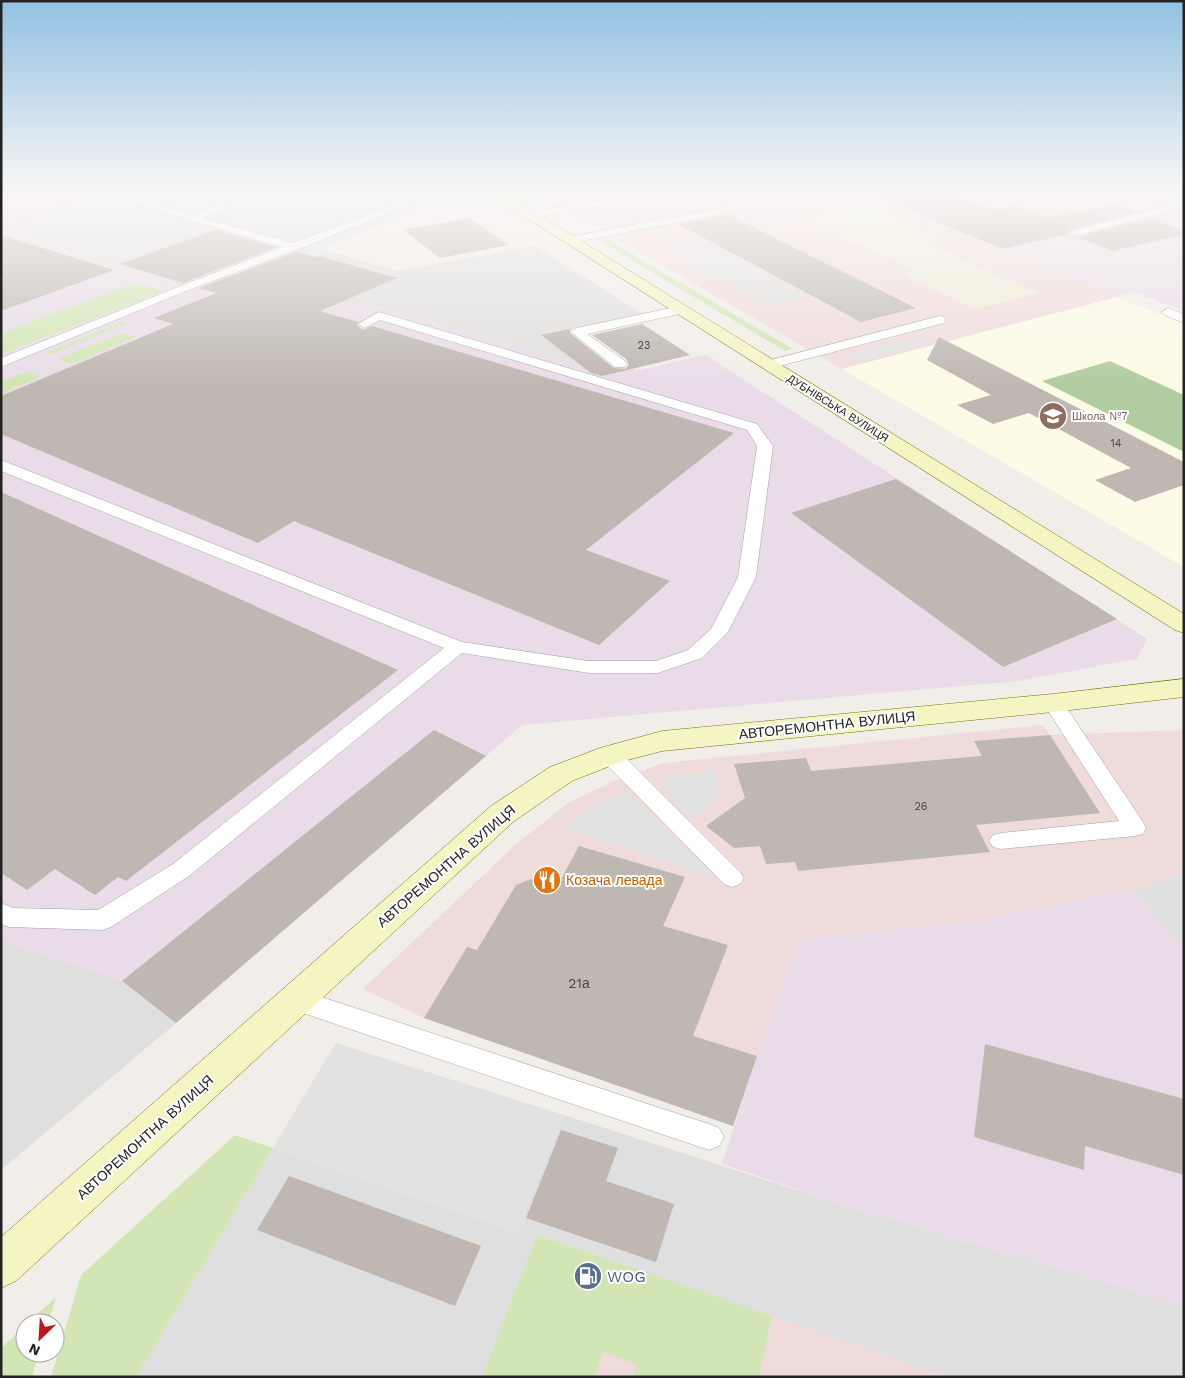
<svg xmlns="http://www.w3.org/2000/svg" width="1185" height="1378" viewBox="0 0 1185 1378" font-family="'Work Sans',sans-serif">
<rect width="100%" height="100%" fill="#f1eee9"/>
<g fill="#e0dfdf">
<path d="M95 192H457L460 193 321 249 398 271 534 246 642 313 542 335 579 364 366 303 276 315 1 230V226Z"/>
<path d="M1184 873V948L1177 943 1132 889Z"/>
<path d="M1 940 122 981 176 1023 1 1170Z"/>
<path d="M564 1115 853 1208 1184 1306V1377H946L537 1235 482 1377H136L273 1148 516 1232Z"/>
</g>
<g fill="#f0dbdb">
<path d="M729 192H863L1117 297 842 369 582 219Z"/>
<path d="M1043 725 1050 735 1184 730V873L1132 889 975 921 800 939 733 1126 424 1018 363 989 515 845 568 803 612 782 663 763Z"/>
<path d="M537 1235 772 1316 946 1377H482Z"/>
</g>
<g fill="#e9dce8">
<path d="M1 192H95L1 226Z"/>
<path d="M537 192H729L582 219Z"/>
<path d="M863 192H1184V311L1134 292 1117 297Z"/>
<path d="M1 230 191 288 198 285 226 293 276 315 366 303 579 364 640 370 705 355 1147 639 1137 659 1018 681 522 725 176 1023 122 981 1 940Z"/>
<path d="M1132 889 1177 943 1184 948V1306L853 1208 722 1164 757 1056 800 939 975 921Z"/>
</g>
<path fill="#fdfbe6" d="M1117 297 1184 324V567L842 369Z"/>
<path fill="#ededd7" d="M868 206 945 239 927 243 1038 293 974 309 902 274 913 271 802 218Z"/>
<g fill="#d1e6b4">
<path d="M604 238 793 349 785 351 596 239Z"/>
<path d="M135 283 163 291 1 354V333Z"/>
<path d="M122 322 127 323 50 355 45 353Z"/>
<path d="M122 333 135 337 72 364 59 359Z"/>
<path d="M26 372 40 377 1 394V382Z"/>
<path d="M235 1135 273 1148 136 1377H51L81 1275Z"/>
<path d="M537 1235 772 1316 759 1377H633L636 1364 603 1352 594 1377H482Z"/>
<path d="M56 1297 48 1323H28Z"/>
<path d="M25 1326V1353H39L32 1377H1V1348Z"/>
</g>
<path fill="#b2cca2" d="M1110 361 1184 395V452L1042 381Z"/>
<g fill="#e2e2e2">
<path d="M686 240 692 243 704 241 809 297 767 306 659 245Z"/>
<path d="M918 336 930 342 858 362 846 355Z"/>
<path d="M715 769 719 791 712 805 689 819 658 780Z"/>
<path d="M625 792 720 880 563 827 598 804Z"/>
<path d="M336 1043 564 1115 516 1232 273 1148Z"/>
</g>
<g fill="#beb7b2">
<path d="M865 192H947L997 210 1017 206 1047 217 1119 205 1137 212 1071 229 1068 234 1003 249Z"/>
<path d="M728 215 916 308 861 322 678 224Z"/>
<path d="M469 218 509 245 440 258 403 230Z"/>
<path d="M1151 218 1184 231V234L1113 251 1077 237Z"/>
<path d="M215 230 276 247 183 283 120 264Z"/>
<path d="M1 235 114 270 1 311Z"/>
<path d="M296 252 316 257 319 256 397 278 320 311 358 322 356 325 363 330 372 326 734 433 586 550 670 581 599 645 294 521 258 543 1 434V396L173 324 154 318 216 293 199 288Z"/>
<path d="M642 324 690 355 602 376 591 373 541 335 573 328 570 330V333L614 368 625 369 629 365 626 359 592 335Z"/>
<path d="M939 337 1184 462V485L1135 502 1095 480 1131 468 1029 413 993 424 957 405 991 395 927 360Z"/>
<path d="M896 479 1117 619 1003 667 791 513Z"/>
<path d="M1 492 398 670 126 881 118 877 95 895 55 869 27 890 1 873Z"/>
<path d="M434 730 486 756 176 1023 122 981Z"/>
<path d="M1050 735 1100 813 976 825 990 852 798 871 795 862 766 864 760 846 734 848 706 826 745 798 734 764 806 758 811 771 982 756 974 741Z"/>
<path d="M579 846 685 877 663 926 728 945 693 1036 757 1056 733 1126 424 1018 467 947 477 950 516 885 536 877 559 883Z"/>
<path d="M985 1044 1184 1099V1175L1085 1146 1084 1170 974 1137Z"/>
<path d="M561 1130 618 1148 606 1181 674 1204 656 1262 526 1218Z"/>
<path d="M289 1176 481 1246 455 1306 257 1230Z"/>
</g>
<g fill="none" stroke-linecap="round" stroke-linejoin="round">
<defs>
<g id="lane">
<path d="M118 192H128V193L192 215 214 206 225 192H235L222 210 202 218 293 243 428 192H441L299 249 191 289 1 367V358L183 285 282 247 188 220 120 197Z"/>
<path d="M651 192H671L666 195 530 218 525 215 530 212Z"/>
<path d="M1146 192H1159L1184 200V207L1075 236 1070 233 1071 231 1174 204Z"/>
<path d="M733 206 737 207V211L570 243 565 240 570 237Z"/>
<path d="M680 306 684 307 686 310 684 313 587 334 625 361 627 364 625 367H615L571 332 577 328Z"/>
<path d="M1168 308 1184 314V323L1164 315 1162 312Z"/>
<path d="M379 312 757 424 773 446 756 577 728 632 702 658 658 673H589L462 653 189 876 111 927 102 930 9 927 1 924V903L13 908 98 910 173 864 444 648 1 471V460L462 642 589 661H656L688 650 711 629 738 577 757 446 747 430 380 320 364 328 358 324Z"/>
<path d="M940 316 944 317 946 320 944 323 768 369 761 365 763 362Z"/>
<path d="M1053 697 1060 698 1143 822 1146 828 1143 834 1135 836 1001 849 993 847 989 841 993 835 1001 833 1119 821 1043 703 1046 698Z"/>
<path d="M610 748 618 750 740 872 744 878 740 884 732 887 724 884 602 760 599 755 602 750Z"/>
<path d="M297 989 709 1124 719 1128 724 1137 719 1146 709 1150 288 1008 284 1000 288 992Z"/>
</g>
<g id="secondary">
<path d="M486 192H502L1184 614V633L1175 630Z"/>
<path d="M1184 679V697L1053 712 662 751 620 762 572 781 513 822 16 1281 1 1288V1237L491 806 550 767 600 748 662 731 1053 694Z"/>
</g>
</defs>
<use href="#lane" stroke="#a3a3a3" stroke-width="1"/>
<use href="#secondary" stroke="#6f720f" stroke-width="1"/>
<use href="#lane" fill="#fff" fill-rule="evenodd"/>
<use href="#secondary" fill="#f5f4c3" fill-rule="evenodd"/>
</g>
<linearGradient id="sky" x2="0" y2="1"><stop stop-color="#91c1e2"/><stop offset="0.5" stop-color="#f9f7f5"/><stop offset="1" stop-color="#f9f7f5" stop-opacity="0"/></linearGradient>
<rect width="1185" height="384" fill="url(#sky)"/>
<defs>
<symbol id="school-disc" viewBox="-11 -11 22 22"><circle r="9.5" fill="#8d6e63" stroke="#fff"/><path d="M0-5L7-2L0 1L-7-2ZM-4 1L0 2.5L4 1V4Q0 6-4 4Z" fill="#fff"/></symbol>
<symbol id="restaurant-disc" viewBox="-11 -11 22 22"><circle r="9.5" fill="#e8710a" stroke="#fff"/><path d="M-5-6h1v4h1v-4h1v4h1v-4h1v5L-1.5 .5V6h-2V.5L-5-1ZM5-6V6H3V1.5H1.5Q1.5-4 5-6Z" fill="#fff"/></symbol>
<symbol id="fuel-disc" viewBox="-11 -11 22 22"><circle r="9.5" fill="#5c6f8a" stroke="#fff"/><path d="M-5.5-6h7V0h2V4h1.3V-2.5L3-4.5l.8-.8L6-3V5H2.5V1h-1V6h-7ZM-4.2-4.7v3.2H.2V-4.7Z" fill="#fff"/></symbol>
</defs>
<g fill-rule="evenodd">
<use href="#school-disc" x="1037" y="400" width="32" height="32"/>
<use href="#restaurant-disc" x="531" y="864" width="32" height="32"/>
<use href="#fuel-disc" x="572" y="1260" width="32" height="32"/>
</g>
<g text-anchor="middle" stroke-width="4" stroke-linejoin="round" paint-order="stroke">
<g font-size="11" fill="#494746">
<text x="644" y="349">23</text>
<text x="1116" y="447">14</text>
<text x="921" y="810">26</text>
</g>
<g font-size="11" fill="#222" stroke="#fff">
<text transform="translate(838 408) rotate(32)" y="4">ДУБНІВСЬКА ВУЛИЦЯ</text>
</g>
<g font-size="11" fill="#785e54" stroke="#fff" text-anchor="start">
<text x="1072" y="420">Школа №7</text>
</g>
<g font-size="14" fill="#222" stroke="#fff">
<text transform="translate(827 725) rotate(-6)" y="5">АВТОРЕМОНТНА ВУЛИЦЯ</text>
<text transform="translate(446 866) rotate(-41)" y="5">АВТОРЕМОНТНА ВУЛИЦЯ</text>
<text transform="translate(145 1137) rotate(-42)" y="5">АВТОРЕМОНТНА ВУЛИЦЯ</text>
</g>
<g font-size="14" fill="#c56008" stroke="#fff" text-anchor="start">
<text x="566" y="885">Козача левада</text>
</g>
<g font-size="14" fill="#494746">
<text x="579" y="988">21а</text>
</g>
<g font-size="16" fill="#4e5e75" stroke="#fff" text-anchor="start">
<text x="607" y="1282">WOG</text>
</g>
</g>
<rect width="1185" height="1378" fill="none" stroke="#222222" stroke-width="5"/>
<g transform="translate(40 1338) rotate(205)"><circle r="24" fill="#ffffff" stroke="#a7a7a7"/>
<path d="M0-4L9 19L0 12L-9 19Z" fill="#c11220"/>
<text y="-8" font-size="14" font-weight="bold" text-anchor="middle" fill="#222222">N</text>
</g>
</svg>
